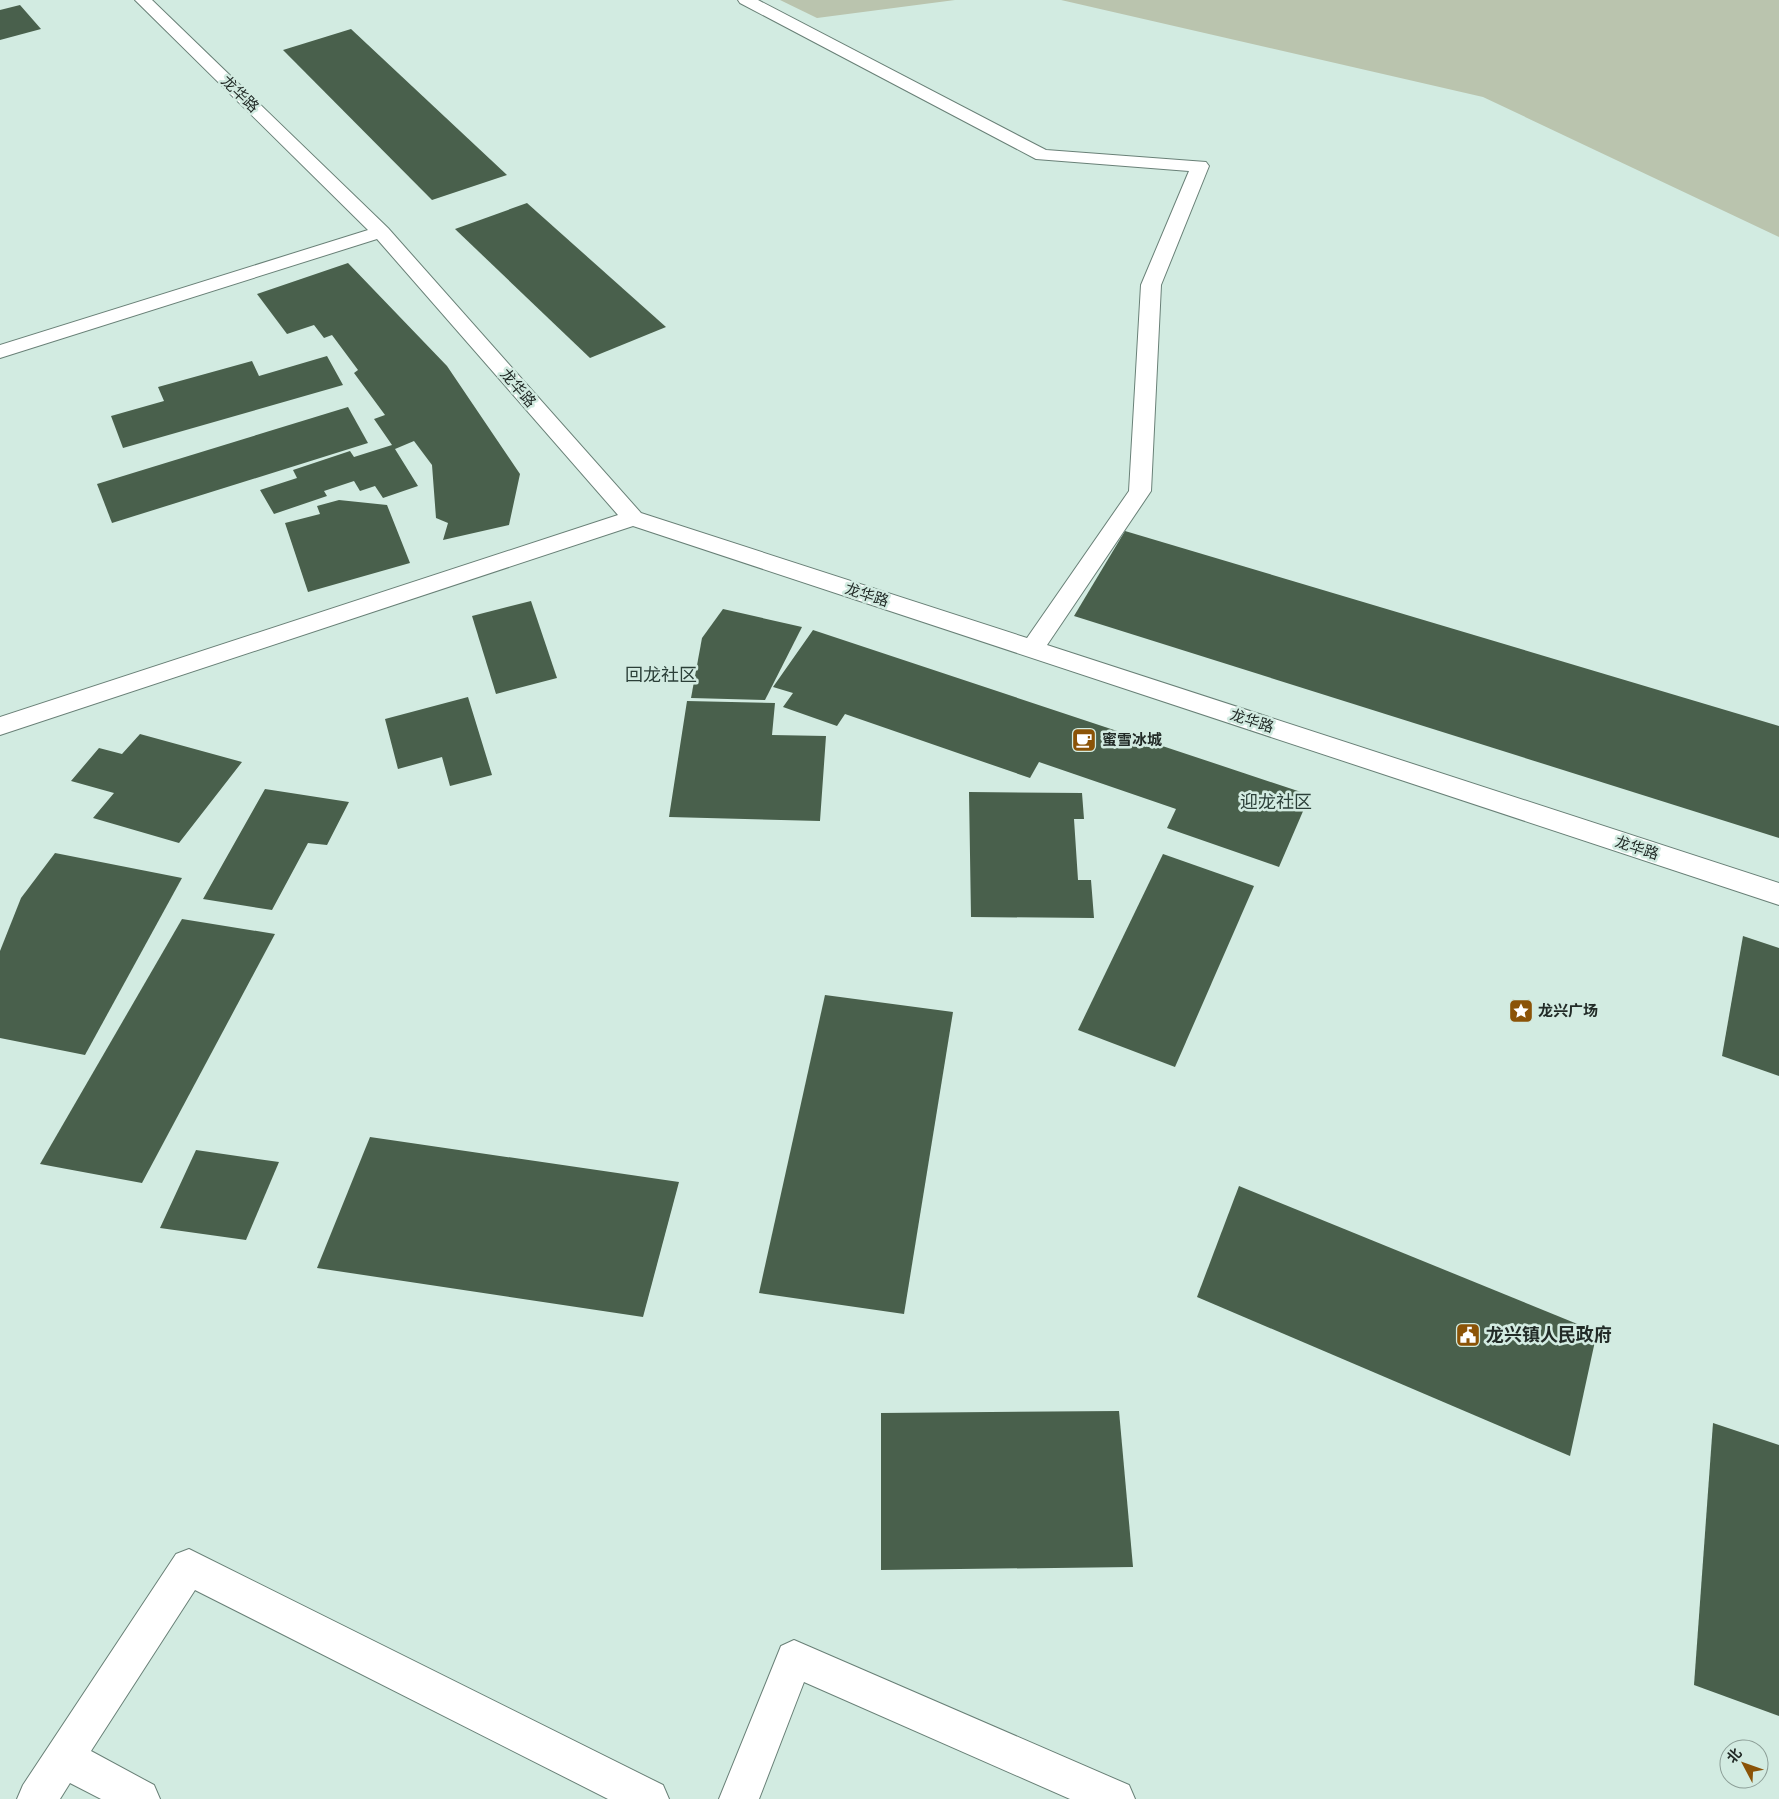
<svg xmlns="http://www.w3.org/2000/svg" width="1779" height="1799" viewBox="0 0 1779 1799" font-family="Inter,'Noto Sans SC',sans-serif">
<rect width="100%" height="100%" fill="#d2ebe1"/>
<g fill="#bac4ae">
<path d="M780 0H955L817 18Z"/>
<path d="M1061 0H1779V237L1483 97Z"/>
</g>
<g fill="#49604c">
<path d="M20 5 41 29 0 40V10Z"/>
<path d="M351 29 507 175 432 200 283 50Z"/>
<path d="M527 203 666 327 590 358 455 229Z"/>
<path d="M348 263 447 366 520 474 509 525 443 540 448 523 436 518 432 465 414 441 395 449 418 486 383 498 375 486 360 491 354 481 324 491 327 496 274 514 260 490 297 478 293 470 350 451 354 457 392 445 374 419 385 415 354 373 358 370 332 335 324 338 314 325 287 334 257 294Z"/>
<path d="M327 356 343 385 123 448 111 416 164 401 158 387 252 361 259 376Z"/>
<path d="M348 407 368 443 112 523 97 484Z"/>
<path d="M339 500 387 505 410 563 308 592 285 523 320 514 317 506Z"/>
<path d="M1125 531 1779 726V838L1074 616Z"/>
<path d="M531 601 557 678 496 694 472 616Z"/>
<path d="M723 609 802 627 765 700 691 698 702 638Z"/>
<path d="M813 630 1310 795 1279 867 1167 828 1176 809 1039 762 1030 778 845 714 837 726 783 707 793 693 773 687Z"/>
<path d="M468 697 492 775 450 786 442 757 398 769 385 719Z"/>
<path d="M687 701 775 703 772 735 826 736 820 821 669 817Z"/>
<path d="M140 734 242 762 179 843 93 818 114 793 71 781 99 748 122 754Z"/>
<path d="M265 789 349 802 327 845 308 843 272 910 203 899Z"/>
<path d="M969 792 1082 793 1084 819H1074L1078 880H1091L1094 918 971 917Z"/>
<path d="M55 853 182 878 85 1055 0 1038V951L21 898Z"/>
<path d="M1163 854 1254 886 1175 1067 1078 1030Z"/>
<path d="M182 919 275 934 142 1183 40 1164Z"/>
<path d="M1743 936 1779 948V1076L1722 1056Z"/>
<path d="M825 995 953 1012 904 1314 759 1293Z"/>
<path d="M370 1137 679 1182 643 1317 317 1268Z"/>
<path d="M196 1150 279 1162 246 1240 160 1228Z"/>
<path d="M1239 1186 1597 1332 1570 1456 1197 1297Z"/>
<path d="M1119 1411 1133 1567 881 1570V1413Z"/>
<path d="M1713 1423 1779 1445V1716L1694 1685Z"/>
</g>
<g fill="none" stroke-linecap="round" stroke-linejoin="round">
<defs>
<g id="minor">
<path d="M135 0H152L388 228 641 513 1027 638 1129 491 1141 285 1189 171 1036 159 740 3 738 0H758L1046 150 1206 162 1209 166 1161 285 1151 491 1047 645 1779 883V905L633 526 0 735V717L618 515 377 239 0 358V345L368 230Z"/>
<path d="M189 1549 663 1785 669 1799H608L195 1590 91 1751 154 1785 160 1799H101L70 1783 60 1799H17L23 1785 176 1554Z"/>
<path d="M794 1640 1129 1785 1135 1799H1070L804 1682 759 1799H719L781 1646Z"/>
</g>
</defs>
<use href="#minor" stroke="#698077" stroke-width="2"/>
<use href="#minor" fill="#fff" fill-rule="evenodd"/>
</g>
<defs>
<symbol id="cafe-square" viewBox="-11 -11 22 22"><rect x="-9" y="-9" width="18" height="18" rx="4" fill="#8b5307" stroke="#d2ebe1"/><path d="M-5.5-4.5H6V0H3Q3 3.5 0 3.5H-2.5Q-5.5 3.5-5.5 0ZM3-3.2v2h1.7v-2ZM-6 4.5H4V6H-6Z" fill="#fff"/></symbol>
<symbol id="sight-square" viewBox="-11 -11 22 22"><rect x="-9" y="-9" width="18" height="18" rx="4" fill="#8b5307" stroke="#d2ebe1"/><path d="M0-6L1.8-2.2L6-1.7L2.9 1.2L3.7 5.4L0 3.3L-3.7 5.4L-2.9 1.2L-6-1.7L-1.8-2.2Z" fill="#fff"/></symbol>
<symbol id="civic-square" viewBox="-11 -11 22 22"><rect x="-9" y="-9" width="18" height="18" rx="4" fill="#8b5307" stroke="#d2ebe1"/><path d="M-.6-6.5H3V-4.5H.6V-3L4-1V1h2V6H-6V1h2V-1L-.6-3ZM-1.2 2.5V6h2.4V2.5Z" fill="#fff"/></symbol>
</defs>
<g fill-rule="evenodd">
<use href="#cafe-square" x="1070" y="726" width="28" height="28"/>
<use href="#sight-square" x="1507" y="997" width="28" height="28"/>
<use href="#civic-square" x="1454" y="1321" width="28" height="28"/>
</g>
<g text-anchor="middle" stroke-width="5" stroke-linejoin="round" paint-order="stroke">
<g font-size="15" fill="#222b27" stroke="#d2ebe1">
<text transform="translate(240 94) rotate(44)" y="5">龙华路</text>
<text transform="translate(518 388) rotate(49)" y="5">龙华路</text>
<text transform="translate(867 595) rotate(18)" y="5">龙华路</text>
<text transform="translate(1252 721) rotate(18)" y="5">龙华路</text>
<text transform="translate(1637 848) rotate(18)" y="5">龙华路</text>
</g>
<g font-size="15" font-weight="bold" fill="#222b27" stroke="#d2ebe1" text-anchor="start">
<text x="1102" y="745">蜜雪冰城</text>
<text x="1538" y="1016">龙兴广场</text>
</g>
<g font-size="18" fill="#2b3f38" stroke="#d2ebe1">
<text x="661" y="681">回龙社区</text>
<text x="1276" y="808">迎龙社区</text>
</g>
<g font-size="18" font-weight="bold" fill="#222b27" stroke="#d2ebe1" text-anchor="start">
<text x="1486" y="1341">龙兴镇人民政府</text>
</g>
</g>
<g transform="translate(1744 1764) rotate(311)"><circle r="24" fill="#d2ebe1" stroke="#8c9e97"/>
<path d="M0-4L9 19L0 12L-9 19Z" fill="#8b5307"/>
<text y="-8" font-size="14" font-weight="bold" text-anchor="middle" fill="#222b27">北</text>
</g>
</svg>
